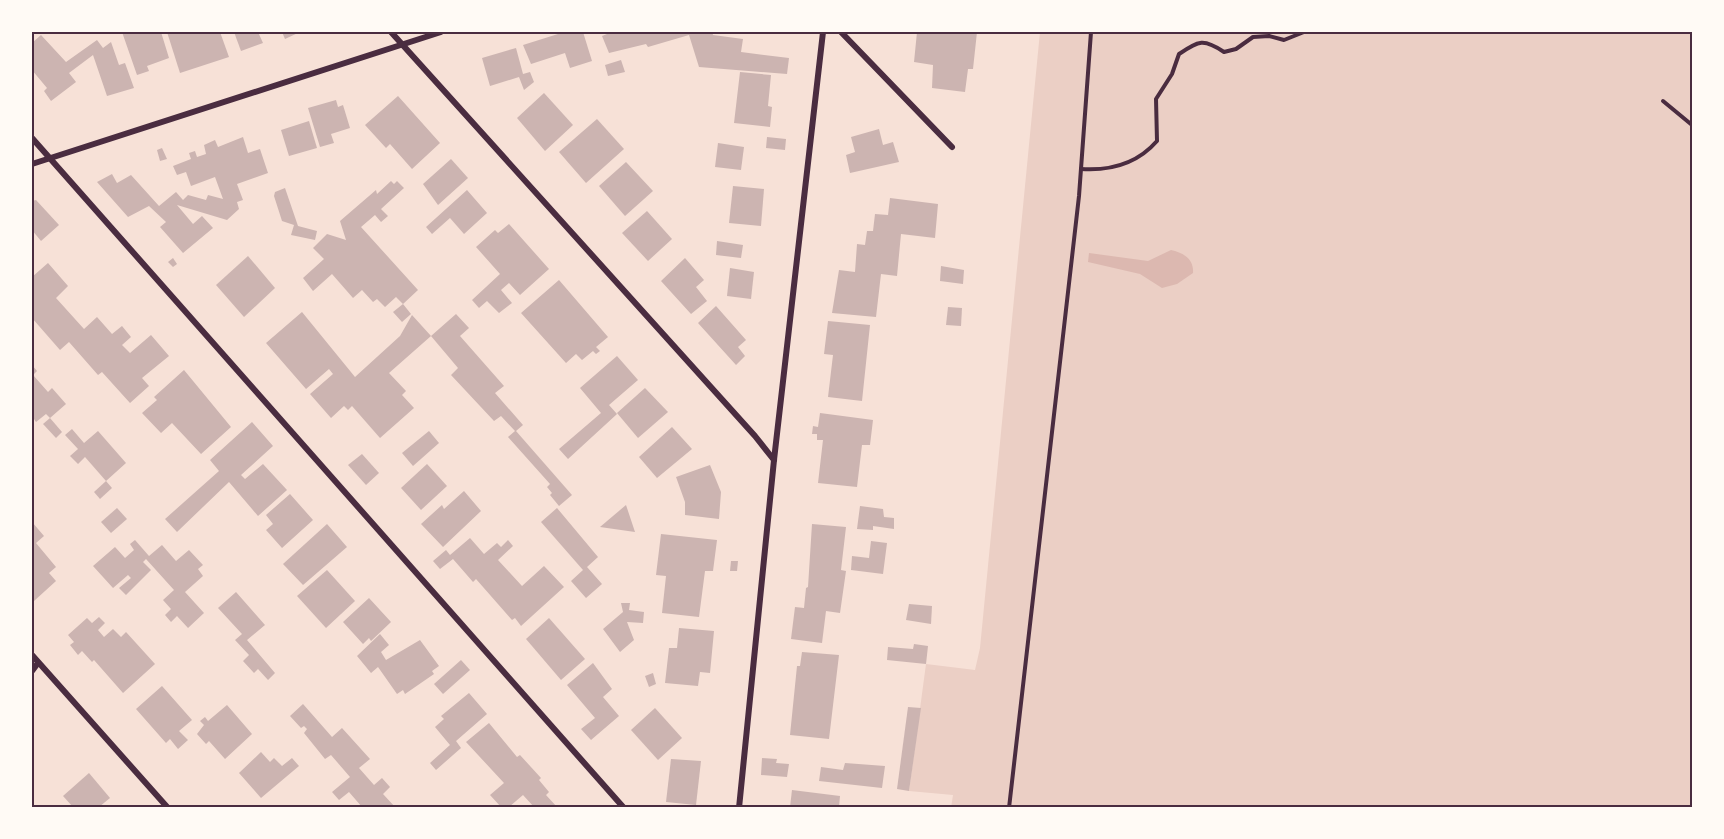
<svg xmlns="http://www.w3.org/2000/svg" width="1724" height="839" viewBox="0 0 1724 839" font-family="'Golos Text',sans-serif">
<rect width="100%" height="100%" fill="#f7e1d7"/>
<path fill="#ebcfc5" d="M1040 32H1692V807L951 808 953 795 909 791 926 664 975 670 980 648Z"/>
<path fill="#dcb8b0" d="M1171 250C1184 253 1194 259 1193 273L1177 284 1162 288 1140 274 1088 262 1089 253 1148 261Z"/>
<g fill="#ccb4b1">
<path d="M122 32H161L169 58 147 66 149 71 137 75Z"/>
<path d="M167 32H220L229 57 180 73Z"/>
<path d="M234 32H258L263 43 241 51Z"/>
<path d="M282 32H300L285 39Z"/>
<path d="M558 32H583L592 61 570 68 565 53 531 64 523 45 558 34Z"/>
<path d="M612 32H712L713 35 743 39 741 52 789 58 787 74 699 67 689 35 648 47 646 44 609 53 602 36Z"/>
<path d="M917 32H977L973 69H968L965 92 932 88 933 65 914 62Z"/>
<path d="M41 35 66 62 97 40 103 48 111 42 119 65 125 63 134 88 107 96 93 55 69 73 76 82 51 101 44 91 47 88 32 70V43Z"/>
<path d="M516 48 523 74 530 72 534 82 524 90 519 77 490 86 482 58Z"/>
<path d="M621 60 625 72 608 76 605 65Z"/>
<path d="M740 72 771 75 768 106 772 107 770 127 734 123Z"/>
<path d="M544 93 573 125 545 151 517 118Z"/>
<path d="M398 96 440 143 412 169 390 144 386 148 365 125Z"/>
<path d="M336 100 338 107 343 105 350 128 331 134 334 143 320 147 308 108Z"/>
<path d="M597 119 624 149 586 183 559 152Z"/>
<path d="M309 121 317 148 289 156 281 130Z"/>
<path d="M879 129 883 145 893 142 899 162 850 173 846 155 855 152 851 137Z"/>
<path d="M243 137 248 153 260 149 268 173 237 184 243 200 237 202 239 209 227 220 177 205 193 224 202 216 213 228 183 253 160 227 166 222 149 206 128 217 97 182 112 174 117 183 131 175 159 206 176 192 183 200 188 195 206 200 208 195 223 199 215 177 191 186 186 172 177 175 173 166 191 159 189 153 195 151 197 157 206 154 204 145 215 140 218 147Z"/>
<path d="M767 137 786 139 785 150 766 148Z"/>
<path d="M718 143 744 147 741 170 715 167Z"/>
<path d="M162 148 167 159 160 161 157 150Z"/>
<path d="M451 159 468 178 438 205 423 184Z"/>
<path d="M626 162 653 191 625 216 599 186Z"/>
<path d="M391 181 394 184 397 181 404 188 381 209 388 216 381 222 375 215 361 227 418 290 403 304 411 314 402 322 393 312 403 304 396 297 385 307 377 299 373 302 362 290 353 298 332 274 313 291 303 278 324 259 313 248 327 234 346 240 340 221 376 190 377 194Z"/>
<path d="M733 186 764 189 761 226 729 223Z"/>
<path d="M285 188 298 226 317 231 315 240 291 235 294 225 282 221 274 196 275 192Z"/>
<path d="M467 190 487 213 464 234 450 218 432 234 426 227Z"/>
<path d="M890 198 938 204 935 238 901 234 897 276 881 274 876 317 832 313 839 270 855 272 857 244 865 245 867 231H873L875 214 888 215Z"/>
<path d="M36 200 59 225 41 241 32 230V201Z"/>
<path d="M647 211 672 239 648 261 622 233Z"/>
<path d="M509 224 549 269 520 295 509 283 501 290 512 303 499 313 487 301 479 308 472 300 500 274 476 247 495 230 498 233Z"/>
<path d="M717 241 743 245 741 258 716 255Z"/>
<path d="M248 256 275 288 244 317 216 285Z"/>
<path d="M173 258 177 264 173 267 168 262Z"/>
<path d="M685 258 704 280 696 287 707 301 691 314 661 281Z"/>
<path d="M48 263 68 286 56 298 84 329 97 317 112 334 122 326 131 337 122 345 130 353 151 335 169 356 142 378 149 386 130 403 102 372 98 375 69 342 60 350 32 318V277Z"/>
<path d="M941 266 964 270 963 284 940 281Z"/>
<path d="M730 268 754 272 751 299 727 296Z"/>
<path d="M559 280 608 337 596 347 600 351 596 354 593 351 582 360 576 354 566 363 521 313Z"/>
<path d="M716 306 746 340 738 347 745 356 736 365 698 323Z"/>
<path d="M948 307 962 308 961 326 946 325Z"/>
<path d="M302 312 355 377 400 336 412 315 431 336 389 373 406 391 402 395 414 408 380 438 352 406 348 410 344 406 331 418 310 394 333 374 329 369 306 389 266 343Z"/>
<path d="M456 314 469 328 460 336 504 386 495 393 523 425 516 431 572 495 559 506 550 495 552 493 547 487 550 484 508 437 515 431 501 416 494 421 451 375 458 368 431 336Z"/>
<path d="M828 321 870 325 862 401 828 397 833 355 824 354Z"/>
<path d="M617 356 638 380 609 405 617 414 568 459 559 449 601 413 580 388Z"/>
<path d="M32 365 37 371 33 375 48 392 52 388 66 404 50 418 46 414 36 422 32 416Z"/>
<path d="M184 370 231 427 201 454 172 423 161 433 142 413 157 400 154 397Z"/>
<path d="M645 388 668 412 638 438 617 413Z"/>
<path d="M820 413 873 420 870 445H862L857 487 818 483 823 440H817V434H812L813 426 818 427Z"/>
<path d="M50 418 62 432 56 438 43 424Z"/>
<path d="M252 422 273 446 241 475 245 479 263 464 287 490 258 516 229 482 177 532 165 519 219 471 210 460Z"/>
<path d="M672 427 692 449 657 478 639 457Z"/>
<path d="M72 429 84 443 98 431 126 463 106 481 85 457 78 464 70 456 78 449 65 435Z"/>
<path d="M429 431 439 443 413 466 402 453Z"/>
<path d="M362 454 379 473 366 485 348 465Z"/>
<path d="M427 464 447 486 421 510 401 488Z"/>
<path d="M710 465 721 492 719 519 685 515V502L676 477Z"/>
<path d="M106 481 112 488 100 499 94 492Z"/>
<path d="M464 491 481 511 443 547 421 524 442 505 444 509Z"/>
<path d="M290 494 313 520 282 548 266 530 273 524 266 515Z"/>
<path d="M626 505 635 532 600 527Z"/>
<path d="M860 506 883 509 884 517 894 518V529L873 526V530L857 529Z"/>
<path d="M117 508 127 519 111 533 101 522Z"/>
<path d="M557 508 598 557 587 567 602 584 586 598 571 581 583 570 541 522Z"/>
<path d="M32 522 44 536 36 543 56 567 49 573 56 581 34 601 32 597Z"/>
<path d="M327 524 347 547 303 585 283 564Z"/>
<path d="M812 524 846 527 841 570 846 571 840 613 826 611 822 643 791 639 795 607 804 608 806 588 808 587Z"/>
<path d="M661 534 717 540 713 571H705L699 617 662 613 666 576 656 575Z"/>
<path d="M470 538 484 554 497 543 501 547 508 540 513 546 498 560 522 586 544 566 564 587 521 626 515 618 512 620 476 579 473 582 453 559 440 569 433 561 446 550 450 555Z"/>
<path d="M135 540 149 556 162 545 176 561 189 550 203 565 198 569 203 576 185 592 204 613 188 628 177 616 171 622 165 615 171 609 163 600 174 590 146 559 143 562 151 570 126 595 119 588 131 578 128 575 113 588 93 566 115 547 125 558 134 550 130 544Z"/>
<path d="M871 541 887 543 883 574 851 570 852 556 869 558Z"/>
<path d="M731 561H738L737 571H730Z"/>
<path d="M327 570 355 601 326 628 297 596Z"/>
<path d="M236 592 265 625 247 640 275 673 268 680 258 669 254 673 243 661 249 655 235 640 242 634 218 608Z"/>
<path d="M369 598 391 622 371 641 369 638 363 644 343 622Z"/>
<path d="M621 603H630L629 610 644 612 643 623 627 622 634 640 620 652 603 629 623 612Z"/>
<path d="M909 604 932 606 931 624 906 620Z"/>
<path d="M99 617 105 623 98 630 104 637 113 629 121 637 126 632 155 664 123 693 94 660 92 662 82 651 78 655 70 645 74 642 68 635 87 618 92 623Z"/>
<path d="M549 618 585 659 561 680 526 639Z"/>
<path d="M679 628 714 631 710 673 700 672 698 686 665 683 669 648H677Z"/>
<path d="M380 634 389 645 381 652 386 660 420 640 439 666 432 671 434 674 405 694 403 690 397 694 378 667 371 673 357 656Z"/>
<path d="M914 644 928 646 926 664 887 660 888 647 913 649Z"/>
<path d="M802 652 839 655 829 739 790 735 797 666H800Z"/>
<path d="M461 660 470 670 443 694 434 684Z"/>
<path d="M593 663 612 689 603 697 619 716 591 740 581 729 595 718 567 685Z"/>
<path d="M653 673 656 684 649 687 645 676Z"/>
<path d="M162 686 192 720 179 731 188 740 178 749 170 739 166 743 136 709Z"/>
<path d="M469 693 487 714 456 741 461 748 436 770 430 763 450 745 435 727 444 719 441 716Z"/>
<path d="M303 704 332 737 342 728 370 759 359 768 374 785 382 778 390 787 383 794 395 807H362L349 792 339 800 332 792 350 777 331 755 325 759 304 733 307 729 304 726 301 728 290 716Z"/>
<path d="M227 705 252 734 225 759 209 741 206 744 197 734 204 725 200 721 205 717 208 721Z"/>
<path d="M908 707 921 708 909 791 897 789Z"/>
<path d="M655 708 682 738 658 760 631 730Z"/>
<path d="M489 723 517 757 520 755 541 778 539 780 549 792 546 795 557 807H534L523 795 509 807H501L490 795 504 783 466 742Z"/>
<path d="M261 752 270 762 274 758 282 766 292 758 299 766 261 798 239 773Z"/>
<path d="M762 758 777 759 776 763 789 764 787 777 761 775Z"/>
<path d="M671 759 701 761 696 805 666 802Z"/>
<path d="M845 763 885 766 882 788 819 781 821 767 843 770Z"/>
<path d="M89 773 110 798 99 807H73L63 796Z"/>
<path d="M792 790 840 796 839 807H790Z"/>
</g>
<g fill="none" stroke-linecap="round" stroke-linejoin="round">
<g stroke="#4a2c40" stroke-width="4">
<path d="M1663 101 1692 125"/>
<path d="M1081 169C1111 171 1137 164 1157 141L1156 99 1172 74 1179 54C1199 41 1203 38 1224 52L1236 49 1253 37 1269 36 1284 40 1304 32"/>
<path d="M1009 808 1079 196 1091 32"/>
</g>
<g stroke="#4a2c40" stroke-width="6">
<path d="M391 32 755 436 774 460"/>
<path d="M841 32 952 147"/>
<path d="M32 138 624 808"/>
<path d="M32 164 441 32"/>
<path d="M32 655 168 808"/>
<path d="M32 671 38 663"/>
<path d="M739 808 774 460 823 32"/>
</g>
</g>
<rect width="1724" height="839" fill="none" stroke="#fffaf5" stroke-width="66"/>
<rect x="33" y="33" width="1658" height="773" fill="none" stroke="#4a2c40" stroke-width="2"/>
</svg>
